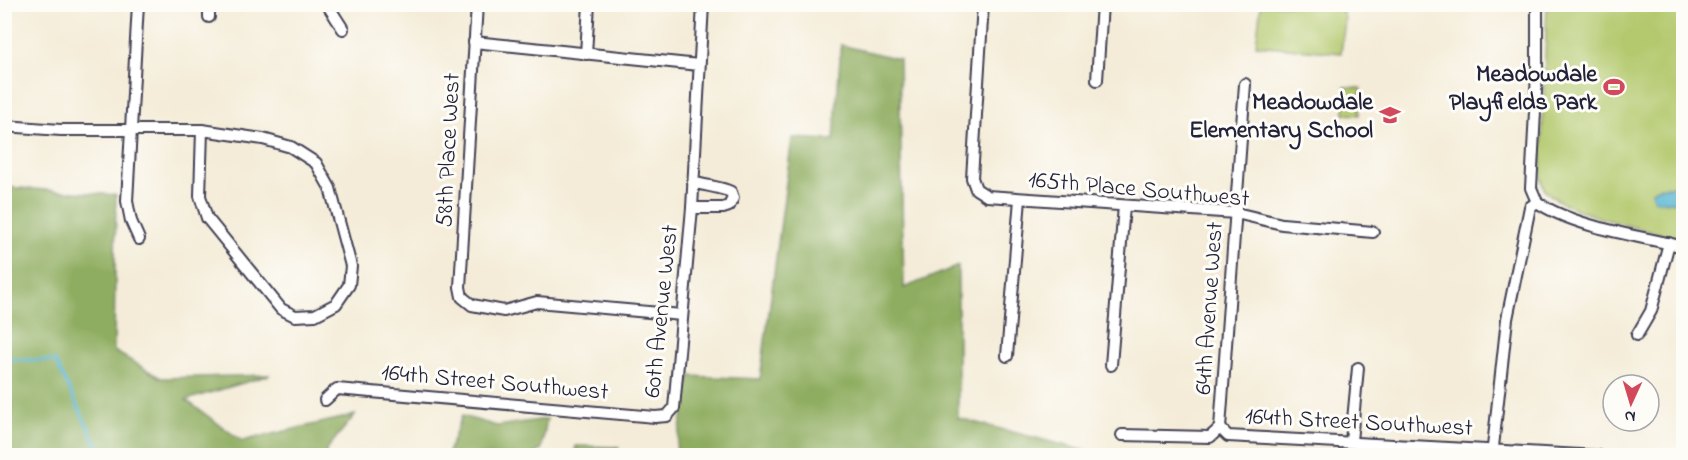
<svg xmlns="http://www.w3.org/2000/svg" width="1688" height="460" viewBox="0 0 1688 460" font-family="'Indie Flower',sans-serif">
<rect width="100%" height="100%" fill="#fdfcf7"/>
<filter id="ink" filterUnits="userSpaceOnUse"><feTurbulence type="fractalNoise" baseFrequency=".0167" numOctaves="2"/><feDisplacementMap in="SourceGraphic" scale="12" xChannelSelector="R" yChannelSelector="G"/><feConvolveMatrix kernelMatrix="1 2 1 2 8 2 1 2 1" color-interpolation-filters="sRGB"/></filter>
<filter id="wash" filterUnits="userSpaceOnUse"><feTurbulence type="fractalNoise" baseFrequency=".008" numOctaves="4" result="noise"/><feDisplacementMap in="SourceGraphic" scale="24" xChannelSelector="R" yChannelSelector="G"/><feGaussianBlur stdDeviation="1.35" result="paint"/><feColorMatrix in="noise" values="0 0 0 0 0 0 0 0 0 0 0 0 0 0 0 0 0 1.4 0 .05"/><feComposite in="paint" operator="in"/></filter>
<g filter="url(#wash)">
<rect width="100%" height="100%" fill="#f4ecd8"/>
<g fill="#b4c96e" stroke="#6b7654" stroke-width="1.5">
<path d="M1261 5H1340L1345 19 1341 53 1256 45Z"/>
<path d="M1547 5H1683V239C1652 231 1561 214 1544 188 1542 184 1541 176 1541 170Z"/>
<path d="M1345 87 1361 88 1359 115 1344 114Z"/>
</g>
<g fill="#8fad61" stroke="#58684e" stroke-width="1.5">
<path d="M841 45 899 59 904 288 958 266V418L1102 455H675L690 376 760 379 792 138 834 140Z"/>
<path d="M5 187 116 195 114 351 161 378 270 375 186 400 242 441 355 415 326 450V455H5Z"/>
<path d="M462 416 497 426 547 419 541 450 532 455H447Z"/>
<path d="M576 446 619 447 616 455H574Z"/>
</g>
<path fill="#51b4d0" stroke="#3a6b86" stroke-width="1.5" d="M1683 177V204L1655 200 1652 196V191C1659 185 1663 188 1671 187Z"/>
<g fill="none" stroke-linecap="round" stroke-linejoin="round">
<path stroke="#51b4d0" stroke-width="3" d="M4 359 55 361 96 443 107 456"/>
</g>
</g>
<g filter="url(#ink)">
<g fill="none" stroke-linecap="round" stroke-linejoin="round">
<defs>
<g id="minor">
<path d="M138 4 127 201 131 221 139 239"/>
<path d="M327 4 343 29"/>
<path d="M477 4 460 287 462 297 472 305 504 311 537 302 682 315"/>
<path d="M983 4 972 178 976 189 987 196 1236 213 1282 224 1373 232"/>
<path d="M209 17V4"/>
<path d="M474 42 699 65"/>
<path d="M586 54 589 4"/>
<path d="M1097 80 1102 4"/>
<path d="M4 126 61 130H202L263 139 291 147 316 163 330 188 351 266 349 285 336 304 315 315 295 316 281 309 207 218 200 196 202 130"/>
<path d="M1537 202 1531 188 1537 73V4"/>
<path d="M1537 202C1573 227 1640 236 1684 247"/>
<path d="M692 208H723L729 206 733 198 731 192C721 187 705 186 693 182"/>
<path d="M1637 335 1651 311 1669 243"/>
<path d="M1007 356 1020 199"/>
<path d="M1111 365 1124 206"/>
<path d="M325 400 337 389 655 417 667 416 674 408 692 208 703 4"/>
<path d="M1220 428 1245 84"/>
<path d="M1122 435 1210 437 1220 428 1228 436 1599 456"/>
<path d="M1351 441 1358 368"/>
<path d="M1492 456 1507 319 1530 207 1537 202"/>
</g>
</defs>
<use href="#minor" stroke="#424053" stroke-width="14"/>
<use href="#minor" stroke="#fff" stroke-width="10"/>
</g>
</g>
<defs>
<symbol id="stadium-bare" viewBox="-9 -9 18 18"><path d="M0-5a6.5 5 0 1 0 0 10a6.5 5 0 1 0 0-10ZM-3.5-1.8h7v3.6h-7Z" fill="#d1495b" stroke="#fdfcf7" stroke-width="2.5" paint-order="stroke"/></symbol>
<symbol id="school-bare" viewBox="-9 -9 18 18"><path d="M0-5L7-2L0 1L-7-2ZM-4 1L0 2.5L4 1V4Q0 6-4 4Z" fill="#d1495b" stroke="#fdfcf7" stroke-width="2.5" paint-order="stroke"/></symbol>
</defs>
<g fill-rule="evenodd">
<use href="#stadium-bare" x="1599" y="72" width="30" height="30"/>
<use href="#school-bare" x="1375" y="100" width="30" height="30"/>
</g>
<g text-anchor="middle" stroke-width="6" stroke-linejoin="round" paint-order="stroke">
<g font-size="24" font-weight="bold" fill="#22223b" stroke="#fdfcf7" text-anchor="end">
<text x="1597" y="81">Meadowdale<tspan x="1597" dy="28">Playfields Park</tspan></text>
<text x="1373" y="109">Meadowdale<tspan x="1373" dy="28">Elementary School</tspan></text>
</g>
<g font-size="24" fill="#22223b" stroke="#fdfcf7">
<text transform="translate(447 150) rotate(-87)" y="8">58th Place West</text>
<text transform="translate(1139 188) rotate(5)" y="8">165th Place Southwest</text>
<text transform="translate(1208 308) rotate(-86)" y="8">64th Avenue West</text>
<text transform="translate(660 311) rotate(-84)" y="8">60th Avenue West</text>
<text transform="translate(495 381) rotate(5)" y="8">164th Street Southwest</text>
<text transform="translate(1359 421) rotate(3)" y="8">164th Street Southwest</text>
</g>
</g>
<rect width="1688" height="460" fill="none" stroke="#fdfcf7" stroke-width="24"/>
<g transform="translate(1631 403) rotate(184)"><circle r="28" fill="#fdfcf7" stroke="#a5a5ac" stroke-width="1.5"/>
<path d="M0-4.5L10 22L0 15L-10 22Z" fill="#d1495b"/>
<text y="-9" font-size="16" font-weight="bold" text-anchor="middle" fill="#22223b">N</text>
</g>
</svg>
